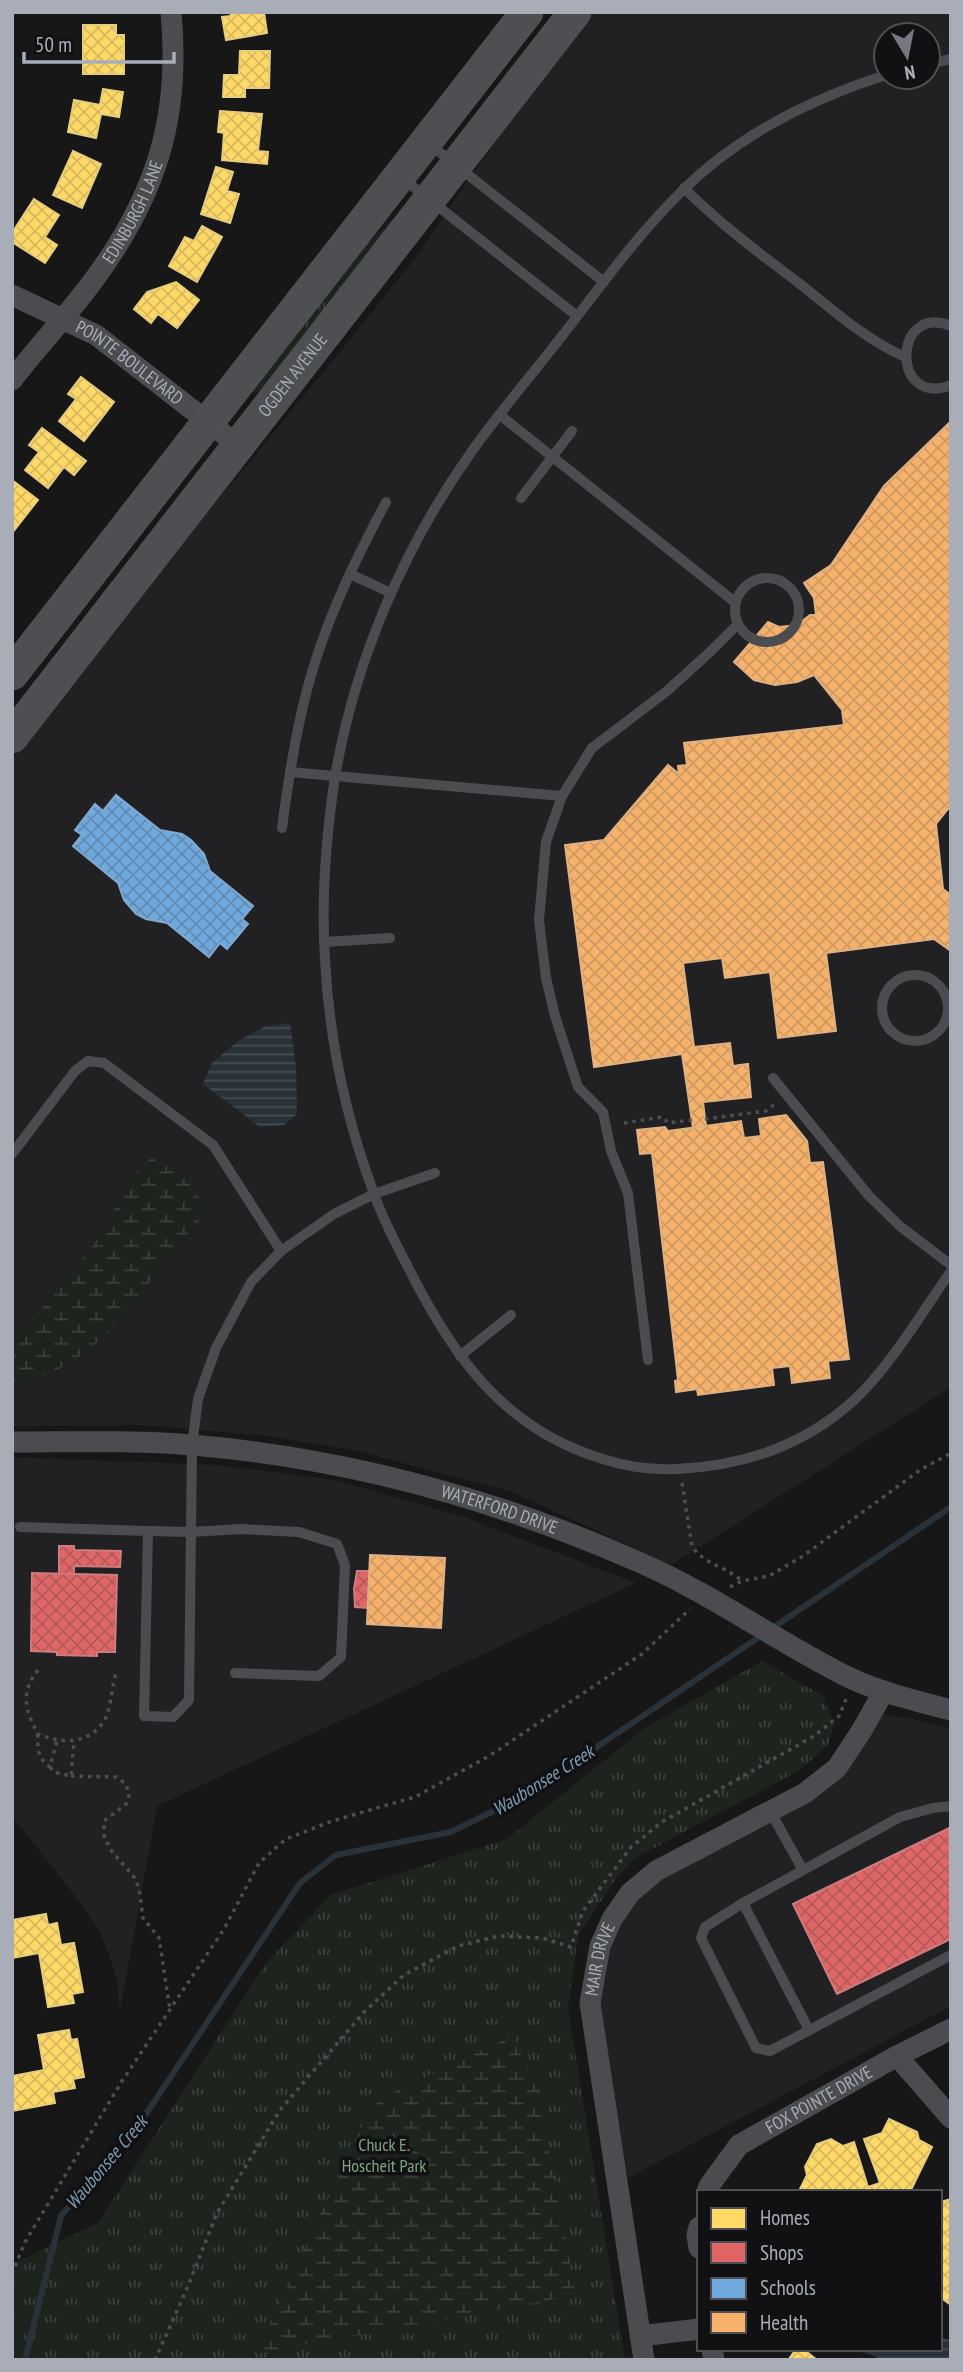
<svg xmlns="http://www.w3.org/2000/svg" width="963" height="2372" viewBox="0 0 963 2372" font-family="'PT Sans Narrow',sans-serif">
<defs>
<pattern id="grass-tufts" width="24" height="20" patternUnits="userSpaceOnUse" patternTransform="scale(1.75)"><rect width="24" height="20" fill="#1d241e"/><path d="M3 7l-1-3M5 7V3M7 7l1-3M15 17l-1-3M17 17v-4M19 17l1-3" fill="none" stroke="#3b413d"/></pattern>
<pattern id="wetland-marsh" width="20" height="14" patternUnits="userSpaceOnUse" patternTransform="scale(1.75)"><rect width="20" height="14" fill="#1d241e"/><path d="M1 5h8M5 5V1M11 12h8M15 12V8" fill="none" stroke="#3b413d"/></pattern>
<pattern id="water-rules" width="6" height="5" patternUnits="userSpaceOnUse" patternTransform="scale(1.75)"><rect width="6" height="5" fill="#2a3239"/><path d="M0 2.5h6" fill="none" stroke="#464d54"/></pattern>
<pattern id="homes-cross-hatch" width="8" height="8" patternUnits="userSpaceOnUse" patternTransform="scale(1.75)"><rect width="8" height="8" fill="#ffd966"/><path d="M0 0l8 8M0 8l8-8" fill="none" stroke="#d6b85d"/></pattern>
<pattern id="shops-cross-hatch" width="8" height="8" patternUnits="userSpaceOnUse" patternTransform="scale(1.75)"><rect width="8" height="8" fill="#e06666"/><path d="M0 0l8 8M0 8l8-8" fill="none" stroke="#b45a5a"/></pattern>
<pattern id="schools-cross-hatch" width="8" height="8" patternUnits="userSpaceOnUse" patternTransform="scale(1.75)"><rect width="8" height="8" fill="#6fa8dc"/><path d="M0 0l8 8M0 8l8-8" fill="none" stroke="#608bb3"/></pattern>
<pattern id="health-cross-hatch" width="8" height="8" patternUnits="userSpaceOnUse" patternTransform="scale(1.75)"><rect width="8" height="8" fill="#f6b26b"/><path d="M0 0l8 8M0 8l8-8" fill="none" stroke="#cf9961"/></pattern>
</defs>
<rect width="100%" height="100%" fill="#171717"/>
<g fill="#212123" fill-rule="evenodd">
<path d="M593 12H951V1387L671 1565 510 1491 353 1450 268 1436 144 1425 12 1426V759L170 556 254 457 410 265 513 116ZM886 35H928V77H886Z"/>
<path d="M12 1457 217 1465 336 1480 464 1517 636 1583 157 1806 120 2011 117 1980 109 1955 99 1931 83 1906 12 1816Z"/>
<path d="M872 1713 912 1719 951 1729V2006L628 2178 607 2082 598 2013 606 1950 647 1879 810 1792Z"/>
</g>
<g fill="url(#grass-tufts)">
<path d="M401 212 280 369 260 391 250 394 365 245Z"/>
<path d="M762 1661 823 1696 834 1725 828 1745 800 1770 633 1859 612 1884 578 1936 568 2008 625 2360H12V2264L98 2223 266 1963 331 1895 507 1839 645 1728Z"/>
</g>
<g fill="url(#wetland-marsh)">
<path d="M151 1158C167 1162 202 1189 202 1208 201 1231 186 1231 176 1246 134 1302 90 1376 12 1381V1340C41 1311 70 1278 94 1244 114 1215 123 1181 151 1158Z"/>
<path d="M514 2035 523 2060 535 2076 576 2295 256 2354 366 2116 381 2098Z"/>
</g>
<g fill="url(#water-rules)">
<path d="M290 1023 296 1068 297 1114 284 1125 260 1127 203 1084 212 1063 238 1041 266 1026Z"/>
<path d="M940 2337 951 2340V2360H880L875 2356 852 2349H940Z"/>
</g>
<g fill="url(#homes-cross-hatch)" stroke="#e5cc7f" stroke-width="2">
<path d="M230 12H264L267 33 226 40 222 17 231 16Z"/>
<path d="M83 25H116V35H124V74H83Z"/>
<path d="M240 51H270L269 88H245V97H223L224 75H239Z"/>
<path d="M103 89 123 92 119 117 101 114 96 138 68 132 74 100 100 105Z"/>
<path d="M220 111 262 114 258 151 268 152 267 164 222 160 224 133 218 132Z"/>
<path d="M73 151 101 164 82 208 53 195Z"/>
<path d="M216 167 233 172 227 191 239 194 230 223 201 214Z"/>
<path d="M34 199 59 215 45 237 57 245 45 263 12 242V233Z"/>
<path d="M202 226 222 237 197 282 169 266 185 237 194 241Z"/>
<path d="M176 282 199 300 177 328 158 314 151 323 134 309 147 292Z"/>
<path d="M81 377 114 402 84 441 59 421 76 399 68 394Z"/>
<path d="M42 428 86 461 74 475 64 467 48 488 25 470 39 452 29 445Z"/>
<path d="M12 480 38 500 12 533Z"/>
<path d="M46 1914 48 1925 57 1923 61 1945 74 1943 83 1992 72 1994 74 2003 48 2007 39 1953 12 1958V1920Z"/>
<path d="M69 2030 71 2040 77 2039 84 2077 73 2079 75 2088 53 2092 55 2103 12 2111V2076L44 2070 38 2035Z"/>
<path d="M889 2119 917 2132 919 2140 932 2147 910 2192H806L800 2189 807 2175 805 2167 817 2144 831 2139 843 2146 854 2142 868 2187 880 2183 864 2139 882 2133Z"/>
<path d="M951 2199V2305L940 2297V2202Z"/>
<path d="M796 2349H803L817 2360H784L789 2359Z"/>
</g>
<g fill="url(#shops-cross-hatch)" stroke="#cf7b7f" stroke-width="2">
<path d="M59 1546H74V1550L121 1551 120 1567 74 1566V1574H59Z"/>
<path d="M357 1571H369L368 1608 355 1607 354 1589Z"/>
<path d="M32 1573 117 1575 115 1652H97V1656L57 1655V1652L31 1651Z"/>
<path d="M949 1828 951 1939 837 1994 793 1904Z"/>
</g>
<path fill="url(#schools-cross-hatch)" stroke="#80aad1" stroke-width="2" d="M116 795 160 830 182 834 191 840 204 854 210 871 253 906 242 919 248 924 227 949 220 943 209 957 167 923 146 919 136 914 124 900 118 883 73 846 82 835 75 830 95 804 103 811Z"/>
<g fill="url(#health-cross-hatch)" stroke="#dfb082" stroke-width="2">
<path d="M951 421V809H948L936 824 943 889 951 895V951L934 939 826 953 836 1031 778 1038 770 972 725 978 722 958 683 963 694 1047 730 1043 733 1066 748 1064 751 1097 703 1102 706 1126 693 1128 682 1054 594 1067 565 845 604 840 668 765 679 774 678 766 687 765 684 743 844 725 842 710 814 675 797 682 775 685 754 680 734 662 768 622 779 627 797 625 810 615H816L814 598 804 583 831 565 884 486Z"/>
<path d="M786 1115 807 1141 810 1163 823 1162 849 1359 828 1361 830 1378 792 1383 790 1366 772 1368 774 1385 698 1395 697 1389 676 1392 675 1381 678 1380 652 1153 640 1154 637 1130 665 1127 668 1131 741 1121 744 1138 761 1136 759 1119Z"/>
<path d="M370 1555 445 1558 441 1628 367 1624Z"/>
</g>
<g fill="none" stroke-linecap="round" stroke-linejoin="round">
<g stroke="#2a3239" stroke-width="6">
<path d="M771 1629 951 1507"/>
<path d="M25 2360 61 2216 140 2123 300 1883 336 1855 451 1832 526 1795 762 1635"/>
</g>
<g stroke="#4d4e52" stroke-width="3.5" stroke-dasharray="3.5 5" stroke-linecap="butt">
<path d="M705 1119 766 1111 777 1102"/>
<path d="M624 1123 663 1117 668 1123 692 1120"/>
<path d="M682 1483 692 1546C703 1564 727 1567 742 1581"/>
<path d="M730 1587 742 1581 769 1576 803 1556 920 1470 951 1453"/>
<path d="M38 1670C20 1693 25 1710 38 1734 61 1744 91 1745 105 1719 112 1705 111 1686 117 1671"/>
<path d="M38 1734C37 1749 38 1758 50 1767L57 1740"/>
<path d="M50 1767 54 1772 71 1776 74 1741"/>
<path d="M71 1776 116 1777 126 1784 129 1796 126 1804 104 1821V1835L110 1849 134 1877 139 1888 143 1918 159 1938 170 2010"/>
<path d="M12 2274 25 2242 122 2081 224 1929 259 1863 286 1839 332 1821 415 1797 489 1756 642 1654 690 1609"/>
<path d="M155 2360 188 2286 217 2213 280 2110 364 2012 404 1975 458 1946 499 1936 542 1938 571 1947 583 1911 631 1847 662 1822 814 1736 839 1716 847 1697"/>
</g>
<g stroke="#4b4c50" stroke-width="10">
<path d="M928 64 951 59"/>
<path d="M886 75C811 99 738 135 682 191 636 236 598 290 558 341 530 377 499 413 472 451 404 547 355 660 335 777 326 837 321 899 325 959 329 1037 346 1118 373 1191 382 1218 396 1244 409 1269 453 1357 505 1430 603 1459 627 1467 652 1470 677 1469 743 1466 804 1446 854 1400 889 1368 923 1311 951 1271"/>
<path d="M428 143 604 282"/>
<path d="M402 178 577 316"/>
<path d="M684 188C721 225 763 256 804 287 836 313 867 340 905 357"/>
<path d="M951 326C892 302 891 409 951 385"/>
<path d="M500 415 736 603"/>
<path d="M521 498 572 431"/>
<path d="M350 574 391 593"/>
<circle cx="767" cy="610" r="32"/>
<path d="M290 772 562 796"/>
<path d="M282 828C288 782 295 735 307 690 324 624 354 562 386 502"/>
<path d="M324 942 390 938"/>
<circle cx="915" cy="1008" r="33"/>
<path d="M773 1078 869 1196 901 1227 951 1265"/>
<path d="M12 1154 75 1071 88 1061 104 1063 213 1145 281 1251"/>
<path d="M460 1356 511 1315"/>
<path d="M648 1360 628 1193 611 1151 603 1112 578 1087 555 1016 546 978 539 920 546 842 562 796 592 748 667 691 711 651 738 624"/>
<path d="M20 1527 148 1531 144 1716 173 1717 189 1700 192 1445 198 1399 216 1348 251 1282 281 1251 334 1214 374 1194 435 1173"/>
<path d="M148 1531 191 1532 241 1529 299 1532 337 1544 345 1565 341 1657 319 1676 235 1673"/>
<path d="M951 1806 933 1808 900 1817 743 1903 705 1927 701 1938 756 2048 770 2051 951 1955"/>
<path d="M770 1811 803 1870"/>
<path d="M743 1903 809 2030"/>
</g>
<g stroke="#4b4c50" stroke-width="21">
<path id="s1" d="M12 295 96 335 239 446"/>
<path id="s2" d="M12 380C38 346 68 315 93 281 156 196 181 118 171 12"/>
<path id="s3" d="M12 1442C72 1442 132 1440 192 1445 347 1458 499 1500 641 1563 714 1595 779 1643 850 1678 882 1693 917 1701 951 1710"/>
<path d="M897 2056 951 2118"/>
<path id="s4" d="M707 2192 709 2186 739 2145 897 2056 951 2029"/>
<path d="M699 2227 697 2235 699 2248"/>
<path d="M640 2336 699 2329"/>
<path d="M712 2349 714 2360"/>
<path id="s5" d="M644 2360 590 2003 600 1946 612 1919 630 1893 656 1871 805 1793 837 1768 862 1730 884 1691"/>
</g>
<g stroke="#4d4f52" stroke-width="33">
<path d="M12 674 527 12"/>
<path id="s6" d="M12 737 575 12"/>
</g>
</g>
<g text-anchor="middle" stroke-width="7" stroke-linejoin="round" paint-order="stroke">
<g font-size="18" fill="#a8adb8" stroke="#111113">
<text dy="6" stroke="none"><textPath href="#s2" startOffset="208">EDINBURGH LANE</textPath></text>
<text dy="6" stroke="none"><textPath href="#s1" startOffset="136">POINTE BOULEVARD</textPath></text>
<text dy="6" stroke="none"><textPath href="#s6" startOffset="458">OGDEN AVENUE</textPath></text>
<text dy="6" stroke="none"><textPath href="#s3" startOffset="495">WATERFORD DRIVE</textPath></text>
<text dy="6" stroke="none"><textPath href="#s5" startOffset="406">MAIR DRIVE</textPath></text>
<text dy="6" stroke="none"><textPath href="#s4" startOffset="149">FOX POINTE DRIVE</textPath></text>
</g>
<g font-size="18" fill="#7fa381" stroke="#111113">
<text x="384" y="2151">Chuck E.<tspan x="384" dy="21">Hoscheit Park</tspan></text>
</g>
<g font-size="19" font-style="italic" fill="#7f9bb3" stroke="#111113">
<text transform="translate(543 1780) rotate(-32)" y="7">Waubonsee Creek</text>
<text transform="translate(106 2162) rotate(-50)" y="7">Waubonsee Creek</text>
</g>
</g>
<rect width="963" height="2372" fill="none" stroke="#a8adb8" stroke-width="28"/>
<rect x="697" y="2190" width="245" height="161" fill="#111113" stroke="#4d4f55" stroke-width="2"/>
<rect x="711" y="2208" width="35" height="21" fill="#ffd966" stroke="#4d4f55" stroke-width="2"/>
<text x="760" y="2225" font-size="21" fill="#a8adb8">Homes</text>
<rect x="711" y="2242" width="35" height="21" fill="#e06666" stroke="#4d4f55" stroke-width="2"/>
<text x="760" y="2260" font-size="21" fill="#a8adb8">Shops</text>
<rect x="711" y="2278" width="35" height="21" fill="#6fa8dc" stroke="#4d4f55" stroke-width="2"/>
<text x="760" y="2295" font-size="21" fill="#a8adb8">Schools</text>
<rect x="711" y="2312" width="35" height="21" fill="#f6b26b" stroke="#4d4f55" stroke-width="2"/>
<text x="760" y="2330" font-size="21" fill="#a8adb8">Health</text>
<g transform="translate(907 56) rotate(170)"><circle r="33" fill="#111113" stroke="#4d4f55" stroke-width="2"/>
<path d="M0-5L12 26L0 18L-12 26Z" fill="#757880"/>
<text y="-10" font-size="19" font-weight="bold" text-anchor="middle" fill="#a8adb8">N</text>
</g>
<path d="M24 52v10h150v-10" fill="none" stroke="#a8adb8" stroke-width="3.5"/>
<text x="35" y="52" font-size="21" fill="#a8adb8" stroke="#111113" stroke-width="5" paint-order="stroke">50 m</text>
</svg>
